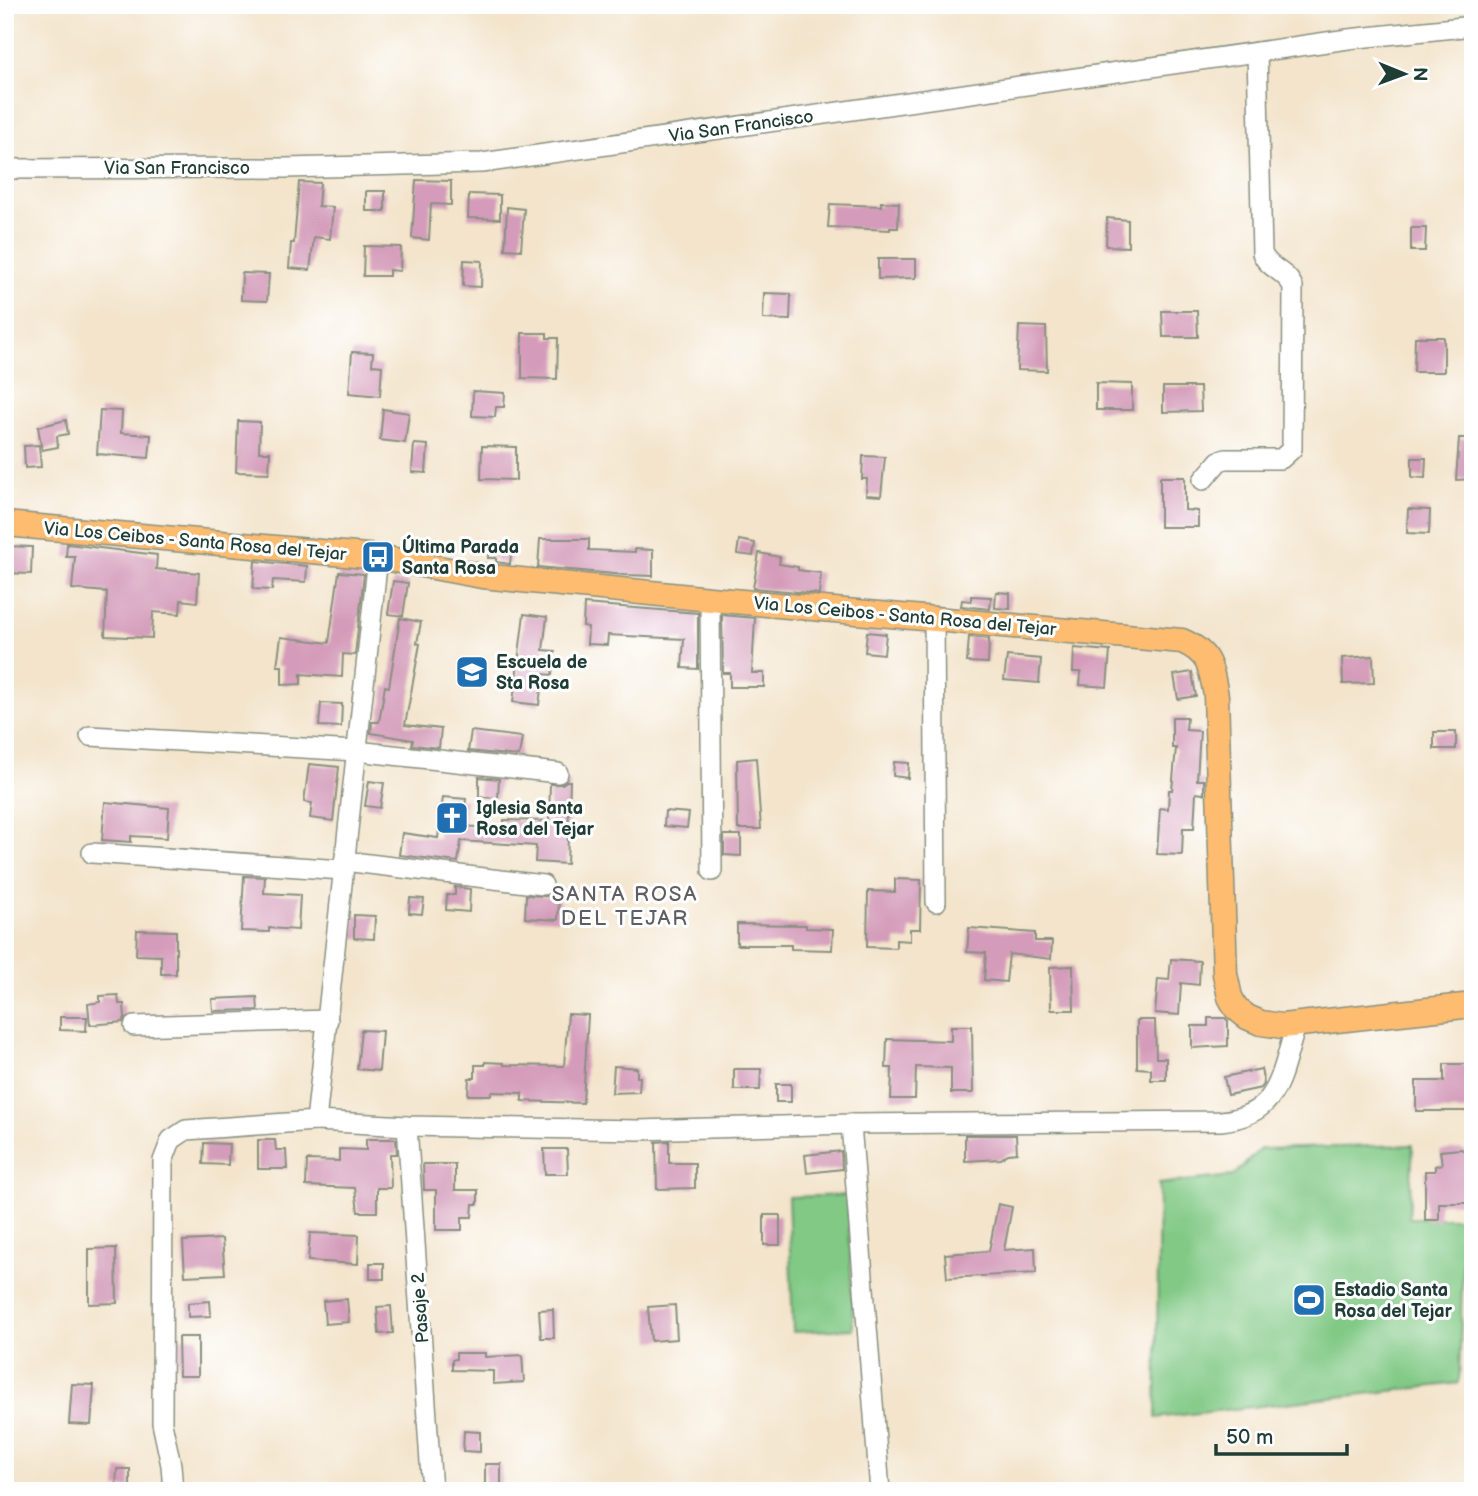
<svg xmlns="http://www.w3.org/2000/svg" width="1478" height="1496" viewBox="0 0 1478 1496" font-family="'Balsamiq Sans',sans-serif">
<rect width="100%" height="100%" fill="#fff"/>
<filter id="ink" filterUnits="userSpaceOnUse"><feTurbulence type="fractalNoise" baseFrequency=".0143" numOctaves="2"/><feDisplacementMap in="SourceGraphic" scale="14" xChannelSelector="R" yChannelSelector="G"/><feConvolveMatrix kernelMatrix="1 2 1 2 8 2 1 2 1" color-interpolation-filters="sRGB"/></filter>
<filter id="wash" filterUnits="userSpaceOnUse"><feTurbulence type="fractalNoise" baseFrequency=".00686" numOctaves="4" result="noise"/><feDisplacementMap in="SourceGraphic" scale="28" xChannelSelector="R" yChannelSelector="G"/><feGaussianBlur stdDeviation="1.57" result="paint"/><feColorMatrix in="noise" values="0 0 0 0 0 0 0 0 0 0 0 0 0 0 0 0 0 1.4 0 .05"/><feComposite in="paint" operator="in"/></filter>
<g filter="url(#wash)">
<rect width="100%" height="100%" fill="#f3e4cb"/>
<g fill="#81c985" stroke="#50835c" stroke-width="2">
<path d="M1413 1145 1409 1218H1464L1459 1383 1156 1418 1159 1184 1233 1176 1260 1149Z"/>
<path d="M848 1195 853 1329 793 1332 788 1197Z"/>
</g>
<g id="blocks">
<g fill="#d49cba">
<path d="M416 180 451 181V205L431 204 429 240 412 238Z"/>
<path d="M299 182 320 183 318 206 333 207 330 239 314 237 310 270 289 268 291 243H294Z"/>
<rect x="366" y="191" width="19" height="20"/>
<path d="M469 194 500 195V219L468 218Z"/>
<path d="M881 202 899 203 898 228H890V230L828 227 830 204 881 206Z"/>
<path d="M507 207 524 209 521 250 505 249Z"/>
<path d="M1107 218 1128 220V247L1106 246Z"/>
<path d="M1411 228H1426L1425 251H1411Z"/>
<path d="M364 246 401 247 400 271 389 270V276H363Z"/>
<path d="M878 259H916V278L878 279Z"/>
<path d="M464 260 482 261 481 287 463 286Z"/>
<path d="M242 273 269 274 267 301 241 300Z"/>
<path d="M764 293 791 294 790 320 763 319Z"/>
<path d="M1162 311H1197L1198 337H1163Z"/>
<path d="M1019 326 1046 327 1047 371 1017 370Z"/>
<path d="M522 333H547V338H558L557 379 522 378Z"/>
<path d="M1415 337H1444V372H1414Z"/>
<path d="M352 352 373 353 372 365 382 366 380 396 349 393Z"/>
<path d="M1096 383 1132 384V410H1096Z"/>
<path d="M1163 387H1200L1201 411 1163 412Z"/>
<path d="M473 391 505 393 504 407H496L495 417 472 416Z"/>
<path d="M383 409 409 413 405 443 380 440Z"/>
<path d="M100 410 122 411 121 433 151 435 149 458 97 454Z"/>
<path d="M66 420 68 434 57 436 58 447 42 450 38 427Z"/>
<path d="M238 421 260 422 259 452H270L269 473 236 472Z"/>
<path d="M1459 438H1473V479L1456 480Z"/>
<path d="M414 444 428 445 426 473 412 472Z"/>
<path d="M39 445 41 467 25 468 24 446Z"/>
<path d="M482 446 516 447V480L481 479Z"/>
<path d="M863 456 885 457 881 496 866 495 867 479H862Z"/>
<path d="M1412 458H1426L1425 478 1412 477Z"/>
<path d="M1160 477H1185V510L1198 511V527H1160Z"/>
<path d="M1408 509 1430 510 1429 534 1407 533Z"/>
<path d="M540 539H589V550L635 552V549L653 550V576L625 575 538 567Z"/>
<path d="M739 540 755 543 753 556 737 554Z"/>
<path d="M489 543 512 544 510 564 496 562V558H488Z"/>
<path d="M67 544 157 555 156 569 199 573 197 602 181 600 180 614 153 612 152 638 105 636 107 592 72 589 75 557H66Z"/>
<path d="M5 546 32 547 31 574 5 573Z"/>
<path d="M759 553 780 557 779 564 798 567V570L821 573 819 594 753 588Z"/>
<path d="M255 561 307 566 306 582 273 580 272 590 253 589Z"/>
<path d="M339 572 364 574 355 655 343 654 342 677 301 674V684L282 685V666H277L281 637 329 643Z"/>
<path d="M393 581 408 583 403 616 388 614Z"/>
<path d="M996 592 1010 593V609L995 608Z"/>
<path d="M971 596 991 597 990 609 961 606 962 600 971 601Z"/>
<path d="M584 604 698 613V669L682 668 684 639 608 635 607 645 587 644 588 627 583 626Z"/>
<path d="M524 614 547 617 543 650 555 651 552 675 543 674 539 705 513 702Z"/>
<path d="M722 615 755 618 752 673H764V687H730V673H723Z"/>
<path d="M400 618 421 622 417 643 420 644 405 725 441 729 439 748 412 745 413 740 371 733 372 722H379L385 686 389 687Z"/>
<path d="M867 632 886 634 884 654 865 652Z"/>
<path d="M969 637 989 639 988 663 967 662Z"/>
<path d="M1074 648 1110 651 1107 687 1080 685 1081 672H1073Z"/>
<path d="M1007 656 1041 659 1039 683 1004 680Z"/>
<path d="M1373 656 1374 683 1343 684 1342 658Z"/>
<path d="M1192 672 1196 696 1178 699 1174 675Z"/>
<path d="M321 703 342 704 341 727 319 726Z"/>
<path d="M1172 717H1187L1186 730 1200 731 1197 780H1204V794L1196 793 1194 828H1183L1182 855 1157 854 1160 808 1168 809 1169 790H1172L1176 748H1172Z"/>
<path d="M471 731 522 737 519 756 468 751Z"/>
<rect x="1434" y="732" width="22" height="17"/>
<path d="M756 758 761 829H738L737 760Z"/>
<path d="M894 762 909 763 908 778 893 776Z"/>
<path d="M309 764 339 767 333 821 310 818 312 803 304 802Z"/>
<path d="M479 777 499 779 498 798 479 797Z"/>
<path d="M369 781 384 783 380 808 365 806Z"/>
<path d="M567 781H570L567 864 535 862 536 846 461 841 458 862 399 855 402 833 438 838 443 797 466 799 463 826 504 829V820L549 821 550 784H562Z"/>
<path d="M105 802 169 808 167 838 131 836V842L102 840Z"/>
<path d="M665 811 689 813 687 828 664 826Z"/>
<path d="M724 835H741V856L724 855Z"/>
<path d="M244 876 265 877 264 893 300 895 298 930 269 928V932L241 931Z"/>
<path d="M895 879 921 880 920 929H910V941L896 940V948L867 947 868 891 895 892Z"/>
<path d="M455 887 470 889 469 912 446 910 447 895H455Z"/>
<path d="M526 895 559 897 558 920 525 918Z"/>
<path d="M410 898 424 899 422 914 409 913Z"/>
<path d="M354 915 375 916 374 939 354 938Z"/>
<path d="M737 924 806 925V928L833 929 832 950 791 949V945H737Z"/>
<path d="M969 928 1035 933V941H1052L1051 959 1009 954 1006 982 984 980 986 953 967 952Z"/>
<path d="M137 930 176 931V974H161V956L136 955Z"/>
<path d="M1171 959 1200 961 1199 985 1181 983 1179 1015 1155 1013 1158 979 1169 980Z"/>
<path d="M1073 966 1074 1010H1051L1050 967Z"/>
<path d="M118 995 119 1004H124L125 1018 123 1022 90 1025 88 1004 100 1002V996Z"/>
<path d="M257 997 258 1010 213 1011 212 999Z"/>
<path d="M568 1014 588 1015 583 1103 522 1101V1093L491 1092V1095H468L469 1078H475V1065H485V1062L504 1063V1065L564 1066Z"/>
<path d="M60 1017H87L86 1031 60 1030Z"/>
<path d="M1208 1018H1225L1228 1021V1046L1192 1048V1026H1208Z"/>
<path d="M1137 1020H1155L1156 1058H1166V1080H1151V1069L1137 1068Z"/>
<path d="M951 1026H972L973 1093H951V1068L916 1067 915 1099H891L892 1068H886L887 1039 951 1041Z"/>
<path d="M361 1030 382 1031 379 1071 357 1069Z"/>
<path d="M1444 1064H1467V1084H1473V1111H1416V1081H1444Z"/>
<path d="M614 1066 637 1068V1077H640L639 1092 612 1093Z"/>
<path d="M734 1069H761L760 1090H734Z"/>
<path d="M1261 1069 1264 1084 1261 1088 1228 1095 1224 1077Z"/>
<rect x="776" y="1084" width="15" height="18"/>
<path d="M965 1135H1016L1017 1153 1008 1154 1001 1159 965 1161Z"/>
<path d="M366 1139H396L397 1154H390L391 1188H377V1212H358L355 1188 306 1186 307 1160 339 1161V1149L366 1150Z"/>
<path d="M258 1140H275L276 1150H286L287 1169H258Z"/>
<path d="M669 1141V1163H695V1188L657 1189 656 1142Z"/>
<path d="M204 1143 229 1144 228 1165 203 1164Z"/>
<path d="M544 1149H567L568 1174H545Z"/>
<path d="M1460 1149 1473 1153V1203H1439V1220H1425V1171H1435V1166L1442 1164 1440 1151Z"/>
<path d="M841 1151 842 1169 807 1173 805 1155Z"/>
<path d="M423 1164H455V1190H478V1204H473L472 1217H462V1230H436V1190H424Z"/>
<path d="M998 1204 1012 1207 1004 1250 1035 1248 1036 1273 947 1278 945 1254 989 1251Z"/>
<rect x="764" y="1215" width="16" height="30"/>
<path d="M310 1233 359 1235 358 1264 308 1261Z"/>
<path d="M222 1239 225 1274 185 1276 183 1241Z"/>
<path d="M116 1248 117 1303 89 1304V1249Z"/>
<rect x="370" y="1263" width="14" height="16"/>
<path d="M347 1299 349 1322 325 1324 323 1301Z"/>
<path d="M210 1301 211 1316 188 1317V1303Z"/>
<path d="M675 1305 677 1339 651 1341 648 1307Z"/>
<path d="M391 1306 393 1333 379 1334 377 1307Z"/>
<path d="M553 1309 554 1338H541L539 1310Z"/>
<path d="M178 1337H198V1376H179Z"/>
<path d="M456 1353H485V1357L522 1355 524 1382 493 1384V1371L452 1370V1360L456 1359Z"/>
<path d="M72 1384 94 1385 91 1425 69 1424Z"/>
<path d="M464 1431 480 1432V1452L463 1451Z"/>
<path d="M485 1464H501V1491H487L485 1489Z"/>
<path d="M117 1469H130V1488H116Z"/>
</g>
</g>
</g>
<g filter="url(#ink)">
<use href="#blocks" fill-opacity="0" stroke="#899080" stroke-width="2"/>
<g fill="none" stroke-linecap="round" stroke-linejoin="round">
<defs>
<g id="minor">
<path d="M5 169 286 168 482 163 1348 39 1473 26"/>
<path d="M1203 480 1219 461 1226 459H1281L1292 449 1293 287C1287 271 1268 269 1262 253L1257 52"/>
<path d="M710 599 712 871"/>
<path d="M934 619 936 902"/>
<path d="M90 736 356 751 558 773"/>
<path d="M92 853 343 870"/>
<path d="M344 861 543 885"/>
<path d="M134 1026 328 1020"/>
<path d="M316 1121 407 1126 638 1130 851 1124 1221 1121C1281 1115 1280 1074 1296 1026"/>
<path d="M851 1124 880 1491"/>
<path d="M407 1126 432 1491"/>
<path d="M173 1491 171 1465 162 1423 163 1161 171 1140 186 1130 316 1121 378 557"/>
</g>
<path id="major" d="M5 524 378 557 482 576 710 599 1182 641C1210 653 1211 668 1216 696L1225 974 1230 997 1236 1008 1247 1017 1261 1023 1282 1026 1473 1005"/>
</defs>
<use href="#minor" stroke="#899080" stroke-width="22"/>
<use href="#major" stroke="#899080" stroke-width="27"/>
<use href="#minor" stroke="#fff" stroke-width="19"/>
<use href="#major" stroke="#fdbc6f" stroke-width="24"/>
</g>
</g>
<defs>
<symbol id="bus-square" viewBox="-11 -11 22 22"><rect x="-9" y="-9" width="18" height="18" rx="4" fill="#1f6fb2" stroke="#fff"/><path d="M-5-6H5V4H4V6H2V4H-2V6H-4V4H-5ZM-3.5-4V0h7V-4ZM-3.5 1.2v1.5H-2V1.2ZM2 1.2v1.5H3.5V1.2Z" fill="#fff"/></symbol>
<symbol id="school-square" viewBox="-11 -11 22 22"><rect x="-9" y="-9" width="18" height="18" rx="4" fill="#1f6fb2" stroke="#fff"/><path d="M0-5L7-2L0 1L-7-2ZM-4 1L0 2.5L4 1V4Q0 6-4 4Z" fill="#fff"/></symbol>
<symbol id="church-square" viewBox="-11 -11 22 22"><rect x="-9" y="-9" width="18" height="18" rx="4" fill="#1f6fb2" stroke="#fff"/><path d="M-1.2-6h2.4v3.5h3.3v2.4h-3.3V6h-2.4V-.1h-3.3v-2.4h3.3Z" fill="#fff"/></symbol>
<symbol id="stadium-square" viewBox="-11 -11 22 22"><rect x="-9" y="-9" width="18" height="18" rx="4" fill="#1f6fb2" stroke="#fff"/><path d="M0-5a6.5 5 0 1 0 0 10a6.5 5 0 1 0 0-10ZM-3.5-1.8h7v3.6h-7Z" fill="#fff"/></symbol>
</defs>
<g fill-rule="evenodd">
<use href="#bus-square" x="359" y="538" width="38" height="38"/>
<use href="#school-square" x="453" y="653" width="38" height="38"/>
<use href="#church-square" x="433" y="799" width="38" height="38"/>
<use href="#stadium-square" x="1290" y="1281" width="38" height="38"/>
</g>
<g text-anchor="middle" stroke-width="6" stroke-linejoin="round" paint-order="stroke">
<g font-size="18" fill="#1f3d34" stroke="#fff">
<text transform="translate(741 126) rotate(-8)" y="6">Via San Francisco</text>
<text x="177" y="174">Via San Francisco</text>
<text transform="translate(195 541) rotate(5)" y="6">Via Los Ceibos - Santa Rosa del Tejar</text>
<text transform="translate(905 616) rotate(5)" y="6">Via Los Ceibos - Santa Rosa del Tejar</text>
<text transform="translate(420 1308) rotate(-94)" y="6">Pasaje 2</text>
</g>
<g font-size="18" font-weight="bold" fill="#1f3d34" stroke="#fff" text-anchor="start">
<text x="402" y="553">Última Parada<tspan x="402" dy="21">Santa Rosa</tspan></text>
<text x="496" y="668">Escuela de<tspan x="496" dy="21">Sta Rosa</tspan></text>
<text x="476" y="814">Iglesia Santa<tspan x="476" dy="21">Rosa del Tejar</tspan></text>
<text x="1334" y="1296">Estadio Santa<tspan x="1334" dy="21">Rosa del Tejar</tspan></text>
</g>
<g font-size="21" letter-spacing="2" fill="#5e5e63" stroke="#fff">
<text x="625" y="901">SANTA ROSA<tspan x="625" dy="24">DEL TEJAR</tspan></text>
</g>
</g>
<rect width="1478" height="1496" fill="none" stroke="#fff" stroke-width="28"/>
<g transform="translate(1404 74) rotate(91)" stroke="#ffffff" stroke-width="5" paint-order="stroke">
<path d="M0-5L12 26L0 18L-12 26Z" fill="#1f3d34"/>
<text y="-10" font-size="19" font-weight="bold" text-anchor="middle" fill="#1f3d34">N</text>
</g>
<path d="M1216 1444v10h131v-10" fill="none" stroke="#1f3d34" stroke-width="3.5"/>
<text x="1226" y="1444" font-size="21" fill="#1f3d34" stroke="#ffffff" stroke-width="5" paint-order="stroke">50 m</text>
</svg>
